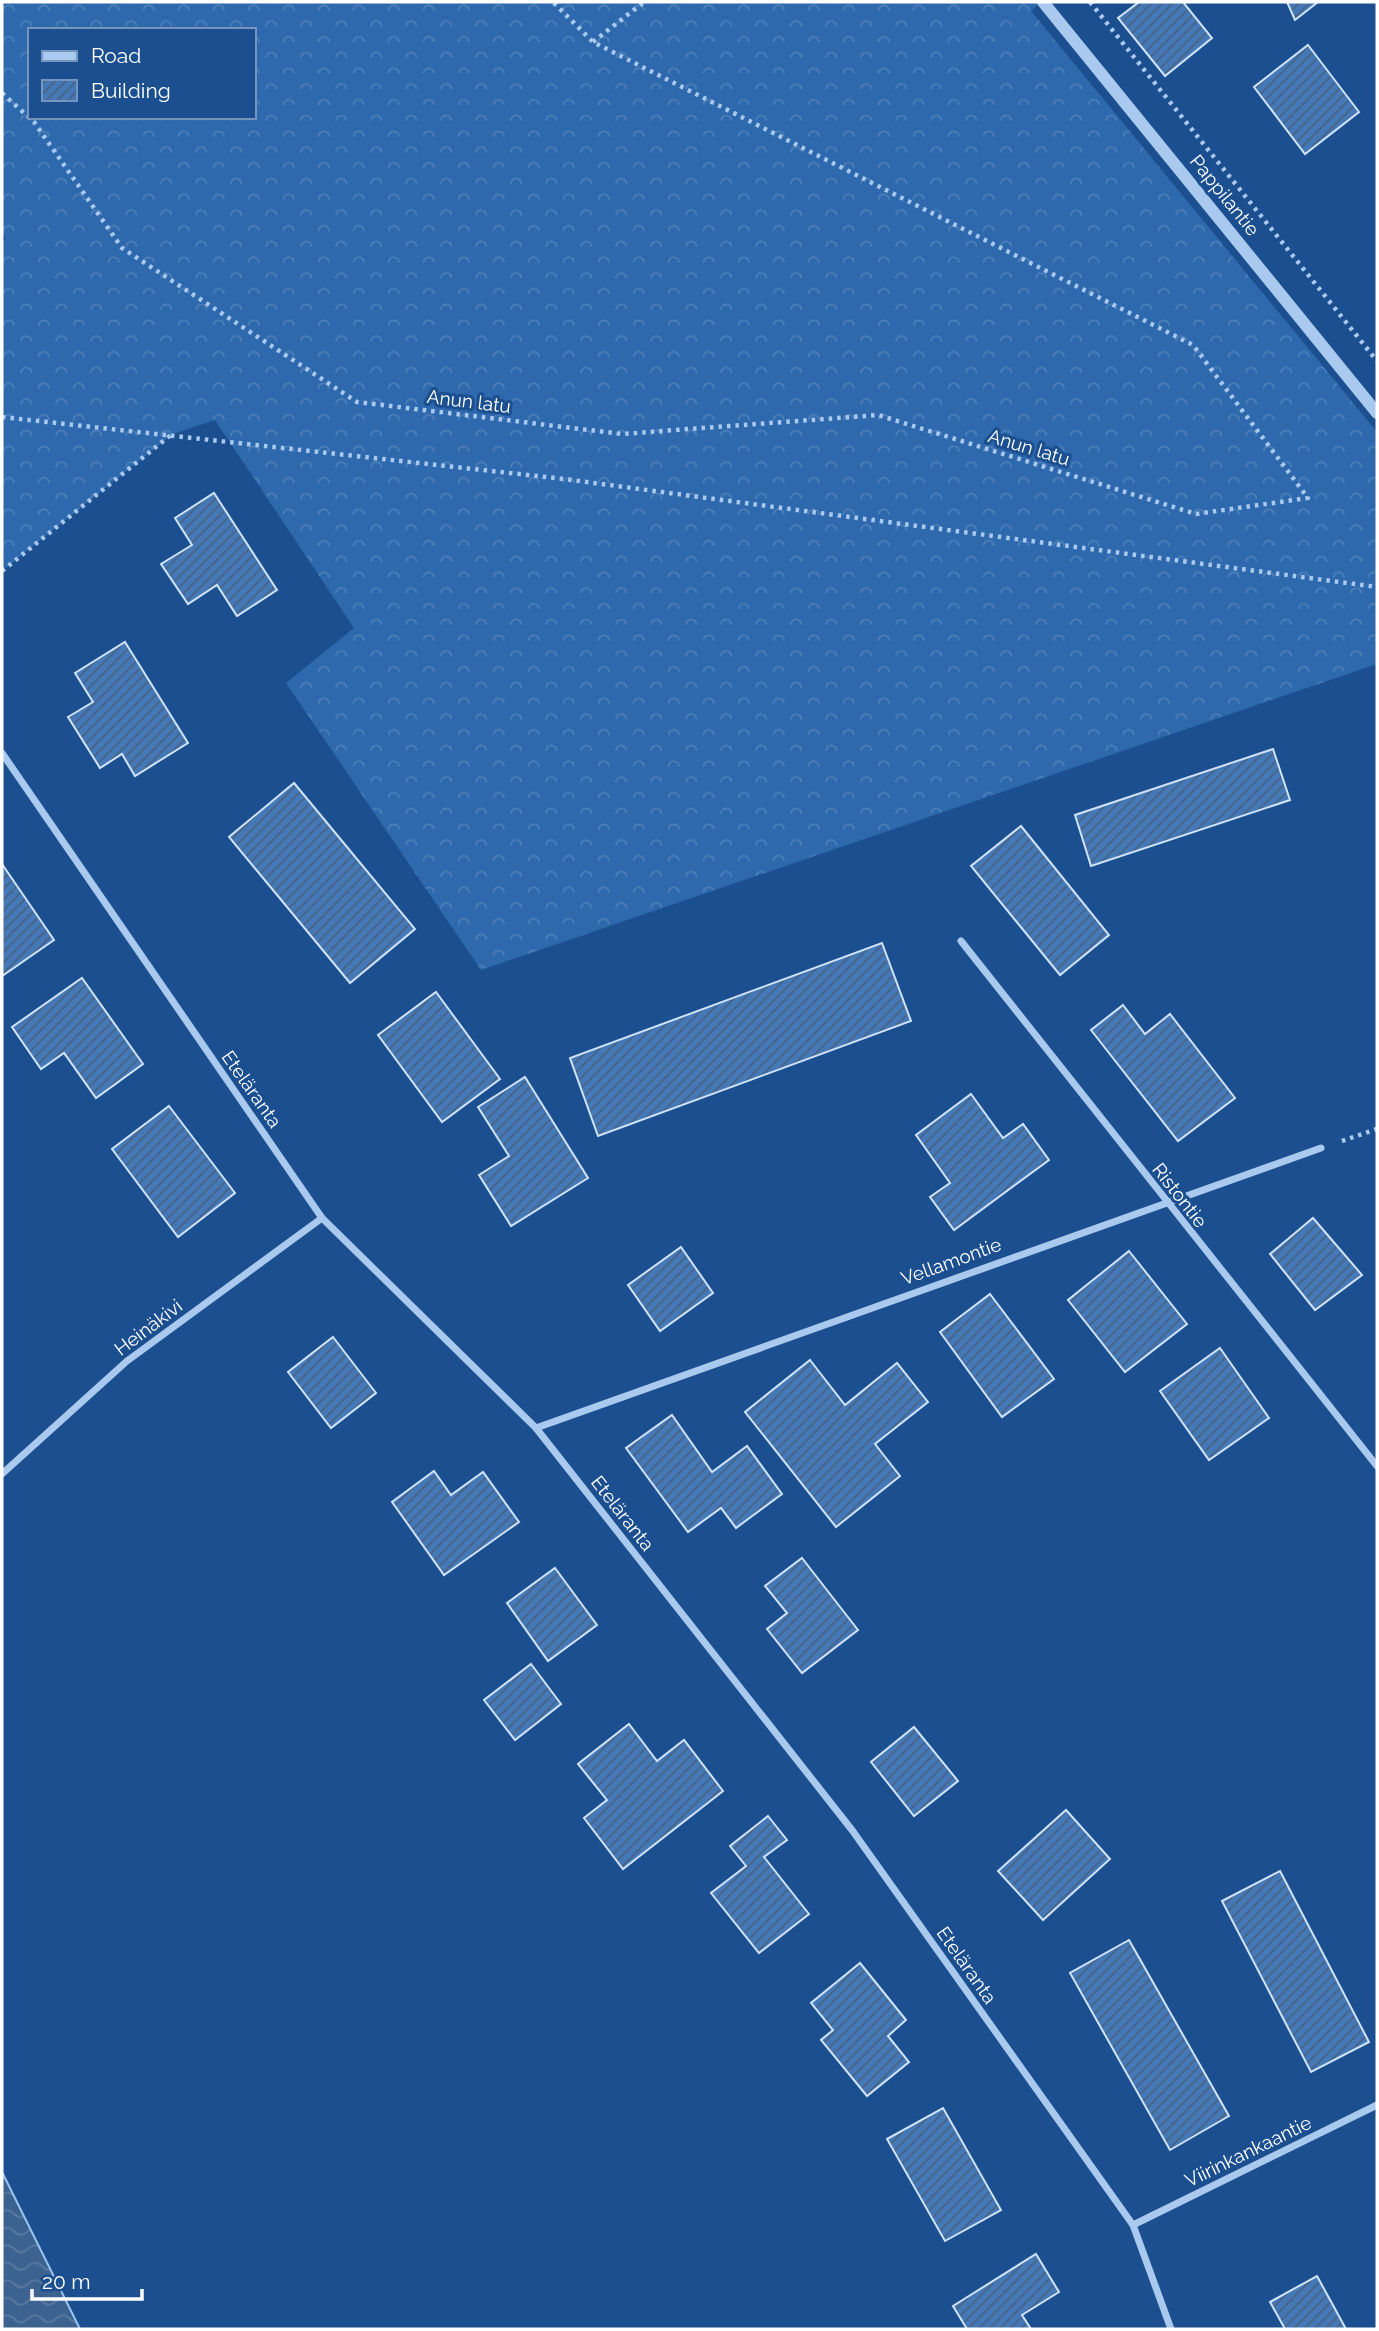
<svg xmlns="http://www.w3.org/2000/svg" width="1379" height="2331" viewBox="0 0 1379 2331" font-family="Raleway,sans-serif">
<defs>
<pattern id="forest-crowns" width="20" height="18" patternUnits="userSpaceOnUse" patternTransform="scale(1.75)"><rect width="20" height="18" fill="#2e69ad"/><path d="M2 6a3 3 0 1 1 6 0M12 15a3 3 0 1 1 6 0" fill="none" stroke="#4d80b9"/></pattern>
<pattern id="water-waves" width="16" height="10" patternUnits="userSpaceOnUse" patternTransform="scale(1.75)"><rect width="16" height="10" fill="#3c6290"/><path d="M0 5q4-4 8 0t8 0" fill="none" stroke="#597aa1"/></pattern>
<pattern id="building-hatch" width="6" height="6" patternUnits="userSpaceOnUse" patternTransform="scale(1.75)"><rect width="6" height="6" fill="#4478b7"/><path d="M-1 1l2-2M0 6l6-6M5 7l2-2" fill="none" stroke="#486282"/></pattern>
</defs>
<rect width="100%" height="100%" fill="#1b4f8f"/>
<path fill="url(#forest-crowns)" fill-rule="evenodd" d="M2 2H1041L1031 11 1377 432V664L481 970 286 683 354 628 215 420 173 434 2 571V241L6 239 2 233ZM30 30H254V117H30Z"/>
<path fill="url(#water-waves)" stroke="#9cc4f0" stroke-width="2" d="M2 2172 80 2329H2Z"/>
<g fill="url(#building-hatch)" stroke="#cfe3fa" stroke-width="2">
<path d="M1139 2H1183L1212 38 1165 76 1118 18Z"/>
<path d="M1287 2H1318L1295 20Z"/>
<path d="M1308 45 1359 112 1305 154 1254 87Z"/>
<path d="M214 493 277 590 237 616 217 585 188 604 161 564 192 545 175 518Z"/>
<path d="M125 642 188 743 135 776 122 754 100 768 68 717 93 702 75 673Z"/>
<path d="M1273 749 1290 800 1091 866 1075 815Z"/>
<path d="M294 783 415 929 350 983 229 837Z"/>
<path d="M1021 826 1109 935 1060 975 971 866Z"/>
<path d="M2 864 54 940 2 976Z"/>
<path d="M882 943 911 1021 598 1136 570 1058Z"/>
<path d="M82 978 143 1064 96 1098 64 1053 41 1069 12 1027Z"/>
<path d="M436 992 500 1079 442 1122 378 1035Z"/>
<path d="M1123 1005 1145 1034 1170 1014 1235 1098 1178 1141 1091 1030Z"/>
<path d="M525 1077 588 1178 511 1226 479 1175 509 1156 478 1107Z"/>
<path d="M971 1094 1003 1138 1023 1124 1049 1160 954 1230 930 1197 950 1183 916 1135Z"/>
<path d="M169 1106 235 1193 178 1237 112 1149Z"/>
<path d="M1313 1218 1362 1275 1315 1310 1270 1254Z"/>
<path d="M681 1247 713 1293 660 1331 628 1285Z"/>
<path d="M1129 1251 1187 1324 1125 1372 1068 1300Z"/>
<path d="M990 1294 1054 1379 1002 1417 940 1332Z"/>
<path d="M333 1337 376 1393 331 1428 288 1372Z"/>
<path d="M1220 1348 1269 1418 1209 1460 1160 1391Z"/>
<path d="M810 1360 845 1405 897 1363 928 1402 875 1444 900 1476 836 1527 745 1412Z"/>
<path d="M672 1415 712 1472 747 1446 782 1494 736 1528 721 1508 688 1532 626 1448Z"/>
<path d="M434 1471 451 1495 483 1472 519 1522 444 1575 392 1502Z"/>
<path d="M802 1558 858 1630 802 1673 767 1629 787 1613 765 1586Z"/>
<path d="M555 1568 597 1625 548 1661 507 1603Z"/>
<path d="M531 1664 561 1704 515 1740 484 1700Z"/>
<path d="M629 1724 657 1761 684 1740 723 1791 623 1869 584 1818 607 1800 578 1764Z"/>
<path d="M914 1727 958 1781 914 1816 871 1762Z"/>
<path d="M1066 1810 1110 1859 1043 1920 998 1871Z"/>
<path d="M768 1816 787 1840 764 1857 809 1914 759 1953 711 1893 746 1866 730 1846Z"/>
<path d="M1280 1871 1369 2042 1311 2072 1222 1901Z"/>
<path d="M1129 1940 1229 2116 1170 2150 1070 1973Z"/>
<path d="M860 1963 906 2020 888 2036 909 2062 867 2096 821 2040 833 2030 811 2003Z"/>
<path d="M943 2108 1001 2210 945 2241 887 2139Z"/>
<path d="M1036 2254 1059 2292 1022 2315 1031 2329H967L953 2306Z"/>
<path d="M1317 2276 1346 2329H1285L1270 2302Z"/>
</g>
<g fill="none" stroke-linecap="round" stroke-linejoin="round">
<g stroke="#a9c9ee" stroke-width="4.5" stroke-dasharray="3.5 5" stroke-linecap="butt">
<path d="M1090 2 1377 361"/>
<path d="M593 42 644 2"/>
<path d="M2 93 34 122 122 248 357 402 622 434 878 415 1196 514 1308 498 1193 345 593 42 553 2"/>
<path d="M2 417 564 479 1377 587"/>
<path d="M2 571 172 434"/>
<path d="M1342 1141 1377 1129"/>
</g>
<g stroke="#a9c9ee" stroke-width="7">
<path d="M2 753 322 1218 536 1428 852 1830 1133 2225 1171 2329"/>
<path d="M961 941 1377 1466"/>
<path d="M536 1428 1321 1148"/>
<path d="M2 1474 127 1361 322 1218"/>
<path d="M1133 2225 1377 2105"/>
</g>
<path stroke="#a9c9ee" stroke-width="12" d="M1043 2 1377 413"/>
</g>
<g text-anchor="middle" stroke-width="6" stroke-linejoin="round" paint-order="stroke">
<g font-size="19" fill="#fff" stroke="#1b4f8f">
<text transform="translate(1225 195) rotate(51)" y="7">Pappilantie</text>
<text transform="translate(469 401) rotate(7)" y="7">Anun latu</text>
<text transform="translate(1029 447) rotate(17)" y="7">Anun latu</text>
<text transform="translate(252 1089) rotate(55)" y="7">Eteläranta</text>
<text transform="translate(1180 1195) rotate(52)" y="7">Ristontie</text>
<text transform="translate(951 1261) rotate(-20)" y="7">Vellamontie</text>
<text transform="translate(148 1327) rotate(-37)" y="7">Heinäkivi</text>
<text transform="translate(623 1513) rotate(52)" y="7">Eteläranta</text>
<text transform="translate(967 1965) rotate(55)" y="7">Eteläranta</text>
<text transform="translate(1248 2151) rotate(-26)" y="7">Viirinkankaantie</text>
</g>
</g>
<rect width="1379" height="2331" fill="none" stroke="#ffffff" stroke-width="7"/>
<rect x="28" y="28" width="228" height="91" fill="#1b4f8f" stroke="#7695bc" stroke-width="2"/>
<rect x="42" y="51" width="35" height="10" fill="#a9c9ee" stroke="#7695bc" stroke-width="2"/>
<text x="91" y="63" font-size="21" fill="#ffffff">Road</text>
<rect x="42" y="80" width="35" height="21" fill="url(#building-hatch)" stroke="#7695bc" stroke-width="2"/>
<text x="91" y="98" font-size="21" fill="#ffffff">Building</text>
<path d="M32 2289v10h110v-10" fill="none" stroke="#ffffff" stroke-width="3.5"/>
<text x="42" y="2289" font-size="21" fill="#ffffff" stroke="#1b4f8f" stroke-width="5" paint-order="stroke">20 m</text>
</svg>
